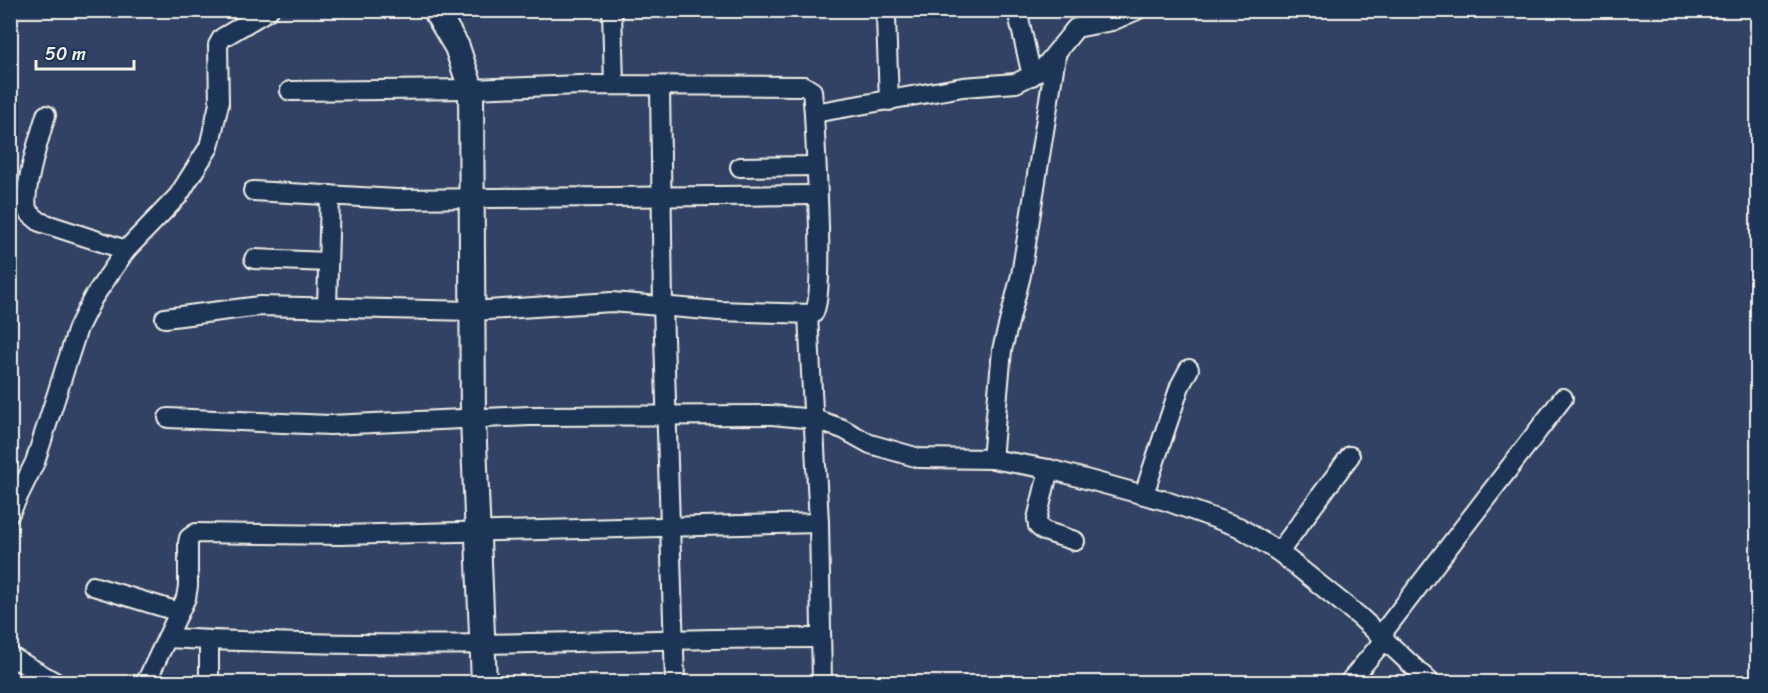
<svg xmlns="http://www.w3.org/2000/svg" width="1768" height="693" viewBox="0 0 1768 693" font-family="Sriracha,sans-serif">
<rect width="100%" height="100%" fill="#324265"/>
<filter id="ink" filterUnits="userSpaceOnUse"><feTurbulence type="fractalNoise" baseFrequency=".0167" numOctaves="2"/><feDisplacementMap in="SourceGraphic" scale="12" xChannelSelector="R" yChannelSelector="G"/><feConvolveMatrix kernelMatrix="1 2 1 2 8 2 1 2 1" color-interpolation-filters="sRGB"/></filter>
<g filter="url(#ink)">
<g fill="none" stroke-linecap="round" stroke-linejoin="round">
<defs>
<g id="minor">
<path d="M612 10 614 85"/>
<path d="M1017 10 1032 76"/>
<path d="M886 18 889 101"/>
<path d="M660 87 663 306 675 682"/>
<path d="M290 91 471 89 580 85 804 86 812 91 814 113 963 87 1016 83 1042 70 1076 28 1112 21 1137 10"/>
<path d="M46 115C40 135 21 194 28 212L40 222 126 250"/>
<path d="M740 167 816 166"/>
<path d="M253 191 397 199 817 195"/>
<path d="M254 259 328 262"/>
<path d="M327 307 330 195"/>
<path d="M808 315 819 523 822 682"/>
<path d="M165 318 260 306 472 311 612 302 719 311 813 314C826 299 815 142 814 113"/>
<path d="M168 418 330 425 530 416 772 415 814 419 843 429 870 444 919 458 992 459 1049 469 1166 501 1239 527 1279 552 1360 617 1430 682"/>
<path d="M992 459 1002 350 1021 275 1056 56"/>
<path d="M1049 469 1037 519 1038 526 1044 531 1075 541"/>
<path d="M1144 494 1180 386 1189 369"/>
<path d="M10 513 35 462 78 328 93 298 126 250 178 196 209 147 219 104 218 45 222 38 269 10"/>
<path d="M1279 552 1350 456"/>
<path d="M93 586 179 612"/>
<path d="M1381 635 1563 398"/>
<path d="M167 638C273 643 379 646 485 644 597 642 708 638 821 638"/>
<path d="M10 656 55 682"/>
<path d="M146 682 186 598 188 586V543L189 538 196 533 340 535 819 523"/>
<path d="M209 682V640"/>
<path d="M1349 682 1385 639"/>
</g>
<path id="major" d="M435 10 457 47 471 89 473 419 484 682"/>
</defs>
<use href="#minor" stroke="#f4f1e8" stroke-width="22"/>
<use href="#major" stroke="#f4f1e8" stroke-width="28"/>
<use href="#minor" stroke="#1d3557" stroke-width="18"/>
<use href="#major" stroke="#1d3557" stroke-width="24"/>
</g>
</g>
<rect width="1768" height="693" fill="none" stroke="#1d3557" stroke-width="36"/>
<rect x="18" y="18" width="1732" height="657" fill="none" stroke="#f4f1e8" stroke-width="2" filter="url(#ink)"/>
<path d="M36 60v9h98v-9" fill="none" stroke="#f4f1e8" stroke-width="3"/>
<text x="45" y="60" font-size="18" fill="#f4f1e8" stroke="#1d3557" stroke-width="4.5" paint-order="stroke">50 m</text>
</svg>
